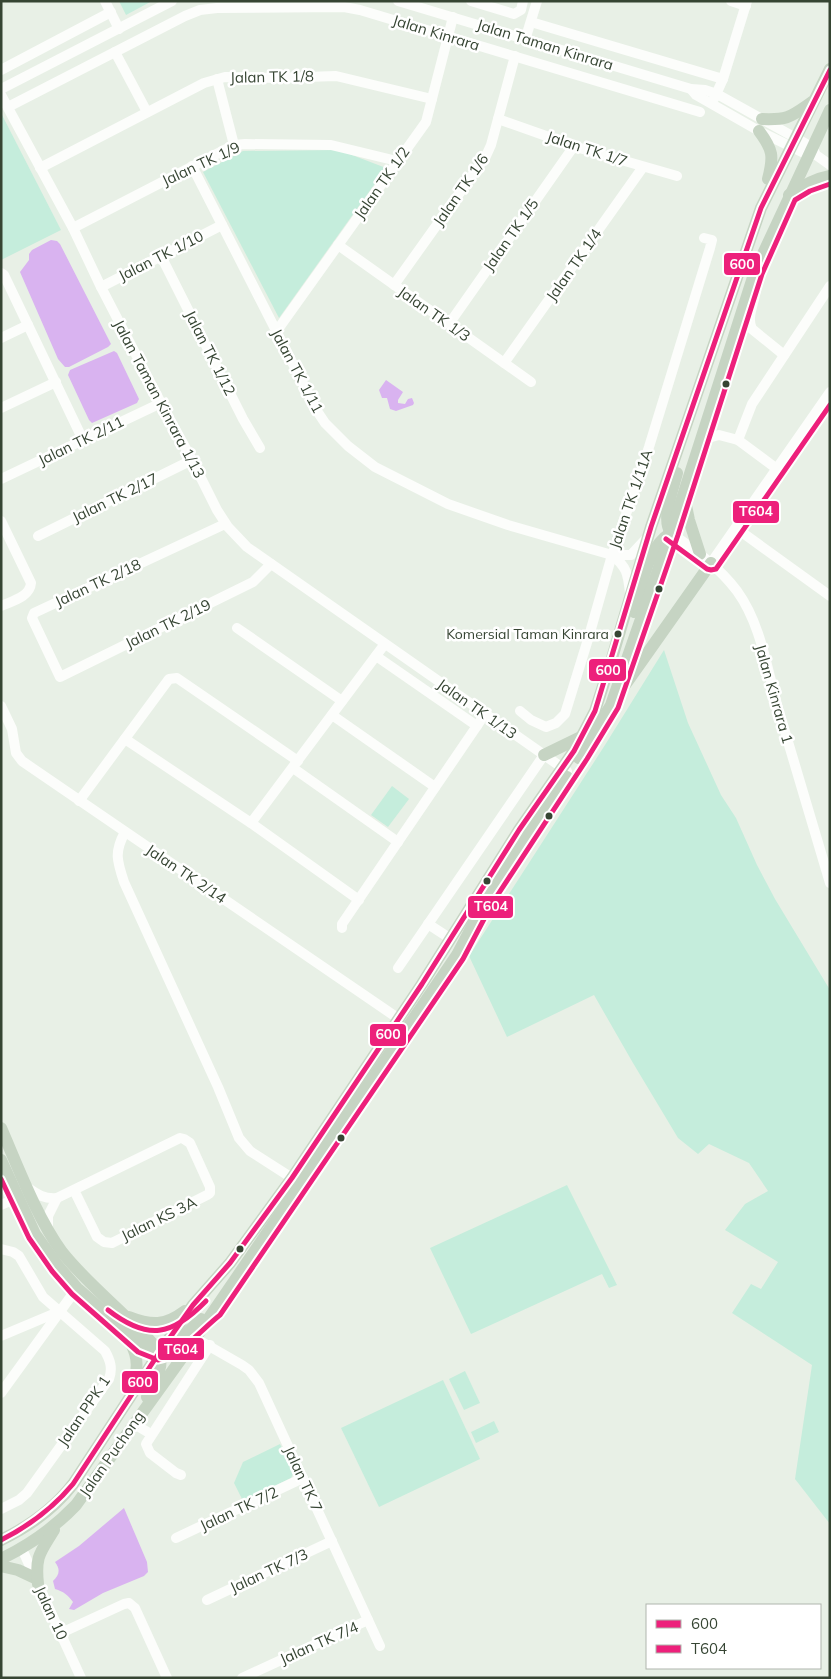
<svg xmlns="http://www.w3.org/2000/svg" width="831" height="1679" viewBox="0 0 831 1679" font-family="Mulish,sans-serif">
<rect width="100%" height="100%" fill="#e8f0e6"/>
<g fill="#c5eddc">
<path d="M119 1H152L126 15Z"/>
<path d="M1 113 61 230 1 260Z"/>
<path d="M339 150 386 168 279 318 203 172 243 151Z"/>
<path d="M664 650 688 723 721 795 736 818 757 865 775 899 830 990V1524L795 1479 812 1365 732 1313 751 1284 761 1289 778 1262 725 1230 745 1204 768 1191 749 1163 709 1144 698 1154 678 1138 633 1063 594 995 507 1037 469 956 605 745Z"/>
<path d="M392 786 409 799 388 827 371 815Z"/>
<path d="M567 1185 617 1285 609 1288 602 1274 471 1334 430 1248Z"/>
<path d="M465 1371 480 1403 464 1410 449 1379Z"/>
<path d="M443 1380 480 1459 379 1507 341 1428Z"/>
<path d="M494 1421 499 1432 476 1443 471 1432Z"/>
<path d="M280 1444 294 1472 291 1478 243 1501 234 1483 243 1462Z"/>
</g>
<g fill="#d9b3f0">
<path d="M51 240 57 241 60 244 111 344 108 347 69 367H65L58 359 20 272 29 260V254L32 250Z"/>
<path d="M114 351 117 353 139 399 137 403 92 423 89 420 68 375 70 370Z"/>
<path d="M386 380 403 392 398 400V403L405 404 408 399 412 398 414 403 413 405 396 411 390 409 387 398H382L379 390Z"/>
<path d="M124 1508 147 1562 148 1572 144 1576 103 1593 74 1610 69 1609 73 1602C67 1594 64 1592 55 1589L53 1581C59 1575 61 1570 55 1562L79 1546Z"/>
</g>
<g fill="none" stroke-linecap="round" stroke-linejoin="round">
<g stroke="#fcfdfb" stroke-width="10">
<path d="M105 1 119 29"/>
<path d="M398 1 691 89 705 90 717 94 812 147 816 155 830 165"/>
<path d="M471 1 514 14 521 10 523 1"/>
<path d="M731 1 746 6"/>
<path d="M531 22 723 79"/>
<path d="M525 40 537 1"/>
<path d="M115 52 147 112"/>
<path d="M1 70 111 12"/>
<path d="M217 79 234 145"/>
<path d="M1 89 172 1"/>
<path d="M691 89 696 95 759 131 808 155H815"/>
<path d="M1 95 73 228 101 287 161 403 192 460 217 510 228 527 247 547 567 771"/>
<path d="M714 99 723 79 747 1"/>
<path d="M8 107 185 16 200 10 217 8 344 7 360 10 700 112"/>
<path d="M498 119 583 149 677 176"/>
<path d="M192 166 317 411 325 423 348 446 375 467 448 504 508 525 612 555H631L645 540"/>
<path d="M40 168 204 83 225 77 276 78 336 76 432 99"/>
<path d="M73 228 234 145 245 144 331 145 397 161"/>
<path d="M338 245 531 382"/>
<path d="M161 256 243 419 260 448"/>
<path d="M1 273 4 275 83 440"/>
<path d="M755 277C756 281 756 285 756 289 755 302 746 317 752 329L784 355"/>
<path d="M394 285 486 156 491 145 515 56"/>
<path d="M101 287 222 225"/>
<path d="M449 324 574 146"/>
<path d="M276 332 426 122 453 17"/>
<path d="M1 338 28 325"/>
<path d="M504 363 643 167"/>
<path d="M1 408 56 382"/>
<path d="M701 440 719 435 738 440 777 469"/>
<path d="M738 440 752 404 830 286"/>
<path d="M1 479 161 403"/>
<path d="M1 521 31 583C30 597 12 601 1 606"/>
<path d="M225 524 34 613 32 618 60 677 253 582 271 564"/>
<path d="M736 528 830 596"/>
<path d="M671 533C695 550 719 567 737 591 761 624 767 669 778 708 795 767 813 825 830 883"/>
<path d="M38 536 192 460"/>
<path d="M612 555C627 567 628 574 630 593"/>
<path d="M711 563 830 392"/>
<path d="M237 628 342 701"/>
<path d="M376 656 477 726"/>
<path d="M1 706 12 729 16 753 22 761 399 1019"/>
<path d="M520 711 531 720 546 727 556 723 565 714 589 636 612 555 649 447 710 248 712 240 704 238"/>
<path d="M332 715 435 787"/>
<path d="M125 739 251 823 359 900"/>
<path d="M293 768 398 842"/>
<path d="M79 801 169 679 177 678 298 761"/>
<path d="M251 823 384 645"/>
<path d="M125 832C114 852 117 861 124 882L218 1087 239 1138 250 1151 292 1178"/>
<path d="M428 924 451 939"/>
<path d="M342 928V924L485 714"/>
<path d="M398 968 544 755"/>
<path d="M27 1187C38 1195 44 1199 57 1198L180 1138 184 1139 190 1143 210 1187V1193L207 1195 112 1243 104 1242 97 1237 74 1190"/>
<path d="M1 1205 17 1198"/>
<path d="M48 1229V1216L57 1198"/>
<path d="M1 1249 13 1252 19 1256 43 1297 105 1351C110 1360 113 1368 109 1379L27 1493 19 1500 1 1509"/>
<path d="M1 1336 58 1312"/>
<path d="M195 1338 242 1365 249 1370 259 1383 380 1646"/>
<path d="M1 1393 77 1288"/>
<path d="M134 1424 151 1434"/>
<path d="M181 1475 176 1473 150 1453 146 1444 210 1345"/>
<path d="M176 1538 303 1478"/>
<path d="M22 1549 81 1678"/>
<path d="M207 1600 332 1541"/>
<path d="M61 1633 124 1604 129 1603 135 1608 167 1678"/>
<path d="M242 1678 368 1620"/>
</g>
<g stroke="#c6d4c3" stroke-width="12">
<path d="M762 119C789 120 790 117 812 102"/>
<path d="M759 131C773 150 774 156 768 179"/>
<path d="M789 195C802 186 814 179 830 176"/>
<path d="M684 496 689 520 700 554"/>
<path d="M671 533C661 519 673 489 677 473"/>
<path d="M634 612C642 586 646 548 671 533"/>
<path d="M620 692 711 563"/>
<path d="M544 755 581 737"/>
<path d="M579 758 611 705 671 533 755 271 830 110"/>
<path d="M1 1128C18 1167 37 1218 62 1252 84 1280 112 1302 137 1328 145 1335 155 1344 159 1354 165 1368 152 1384 147 1397"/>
<path d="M1 1160 35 1234 58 1266 77 1288 143 1346 159 1353"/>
<path d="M129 1317C152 1326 165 1326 185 1311"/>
<path d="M126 1335C137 1351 140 1366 133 1384"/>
<path d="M161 1352 176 1344 201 1319"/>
<path d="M1 1540C30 1526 54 1509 73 1484L159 1353 193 1305 230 1263 292 1178 422 984 519 830 574 751 595 711 612 658 651 527 761 208 830 69"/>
<path d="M1 1559C30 1545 54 1528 76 1505L181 1359 457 955 487 898 567 777"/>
<path d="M1 1566 18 1570 35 1578"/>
<path d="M38 1584C35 1556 40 1553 54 1530"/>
</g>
<defs>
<path id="bus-1" d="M1 1540C29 1526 53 1508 73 1484L159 1353 193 1305 230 1263 292 1178 422 984 519 830 574 751 595 711 651 527 761 208 830 70"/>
<g id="bus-2">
<path d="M666 539 707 569 711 570 716 569 830 405"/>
<path d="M1 1179 29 1238 52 1271 72 1294 138 1352 158 1360C179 1357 203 1328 220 1315L463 959 493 902 587 759 618 708 678 535 762 274 795 200 810 191 830 184"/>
<path d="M108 1310C148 1341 172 1336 206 1301"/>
</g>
</defs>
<use href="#bus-1" stroke="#fff" stroke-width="9"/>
<use href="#bus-2" stroke="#fff" stroke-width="9"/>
<use href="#bus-1" stroke="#ed207b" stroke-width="5"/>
<use href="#bus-2" stroke="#ed207b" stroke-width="5"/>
</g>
<g fill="#364533" stroke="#fff" stroke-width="2">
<circle cx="726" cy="384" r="4.5"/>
<circle cx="659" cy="589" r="4.5"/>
<circle cx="618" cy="634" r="4.5"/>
<circle cx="549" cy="816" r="4.5"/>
<circle cx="487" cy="881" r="4.5"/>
<circle cx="341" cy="1138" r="4.5"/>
<circle cx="240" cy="1249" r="4.5"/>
</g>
<g text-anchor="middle" stroke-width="5" stroke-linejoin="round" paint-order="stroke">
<g font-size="14" fill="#364533" stroke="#fff" text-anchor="end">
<text x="609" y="639">Komersial Taman Kinrara</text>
</g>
<g font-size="15" fill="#364533" stroke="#fff">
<text transform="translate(436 33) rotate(17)" y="5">Jalan Kinrara</text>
<text transform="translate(545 45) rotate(17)" y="5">Jalan Taman Kinrara</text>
<text transform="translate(272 77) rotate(-1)" y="5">Jalan TK 1/8</text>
<text transform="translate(587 149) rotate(18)" y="5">Jalan TK 1/7</text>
<text transform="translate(201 164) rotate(-25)" y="5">Jalan TK 1/9</text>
<text transform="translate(382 183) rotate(-55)" y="5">Jalan TK 1/2</text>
<text transform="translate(461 190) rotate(-55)" y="5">Jalan TK 1/6</text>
<text transform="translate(511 235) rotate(-55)" y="5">Jalan TK 1/5</text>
<text transform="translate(161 256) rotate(-27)" y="5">Jalan TK 1/10</text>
<text transform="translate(574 265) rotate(-55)" y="5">Jalan TK 1/4</text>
<text transform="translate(434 314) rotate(35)" y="5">Jalan TK 1/3</text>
<text transform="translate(210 353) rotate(63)" y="5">Jalan TK 1/12</text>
<text transform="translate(297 371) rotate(62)" y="5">Jalan TK 1/11</text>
<text transform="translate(159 399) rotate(62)" y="5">Jalan Taman Kinrara 1/13</text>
<text transform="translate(81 441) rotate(-26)" y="5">Jalan TK 2/11</text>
<text transform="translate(115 498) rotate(-26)" y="5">Jalan TK 2/17</text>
<text transform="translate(631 499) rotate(-71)" y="5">Jalan TK 1/11A</text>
<text transform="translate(98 583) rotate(-25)" y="5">Jalan TK 2/18</text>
<text transform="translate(168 624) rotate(-26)" y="5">Jalan TK 2/19</text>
<text transform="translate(774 694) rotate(74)" y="5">Jalan Kinrara 1</text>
<text transform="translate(477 709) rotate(35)" y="5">Jalan TK 1/13</text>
<text transform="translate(186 874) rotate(34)" y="5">Jalan TK 2/14</text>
<text transform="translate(159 1219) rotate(-26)" y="5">Jalan KS 3A</text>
<text transform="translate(84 1411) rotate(-56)" y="5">Jalan PPK 1</text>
<text transform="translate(112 1454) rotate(-55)" y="5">Jalan Puchong</text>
<text transform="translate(303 1479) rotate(65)" y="5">Jalan TK 7</text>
<text transform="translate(239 1509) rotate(-25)" y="5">Jalan TK 7/2</text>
<text transform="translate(269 1571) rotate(-25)" y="5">Jalan TK 7/3</text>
<text transform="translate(51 1613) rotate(65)" y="5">Jalan 10</text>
<text transform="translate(319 1643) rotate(-24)" y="5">Jalan TK 7/4</text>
</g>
</g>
<g stroke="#fff" stroke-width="2">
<rect x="723" y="252" width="38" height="24" rx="5" fill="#ed207b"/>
<rect x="732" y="500" width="48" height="24" rx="5" fill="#ed207b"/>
<rect x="588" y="658" width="39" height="24" rx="5" fill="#ed207b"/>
<rect x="467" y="895" width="47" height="24" rx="5" fill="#ed207b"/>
<rect x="369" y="1023" width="38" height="24" rx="5" fill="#ed207b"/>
<rect x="157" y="1337" width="48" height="24" rx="5" fill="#ed207b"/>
<rect x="121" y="1370" width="38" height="24" rx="5" fill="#ed207b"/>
</g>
<g font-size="14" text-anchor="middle" font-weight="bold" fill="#fff">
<text x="742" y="269">600</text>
<text x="756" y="516">T604</text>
<text x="608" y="675">600</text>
<text x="491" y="911">T604</text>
<text x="388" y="1039">600</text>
<text x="181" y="1354">T604</text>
<text x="140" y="1387">600</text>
</g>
<rect width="831" height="1679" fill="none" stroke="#364533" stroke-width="5"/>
<rect x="646" y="1604" width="175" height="65" fill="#ffffff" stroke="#afb5ad"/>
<rect x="656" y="1620" width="25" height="8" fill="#ed207b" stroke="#afb5ad"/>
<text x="691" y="1629" font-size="15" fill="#364533">600</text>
<rect x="656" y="1645" width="25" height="8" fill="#ed207b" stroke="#afb5ad"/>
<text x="691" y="1654" font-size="15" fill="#364533">T604</text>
</svg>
